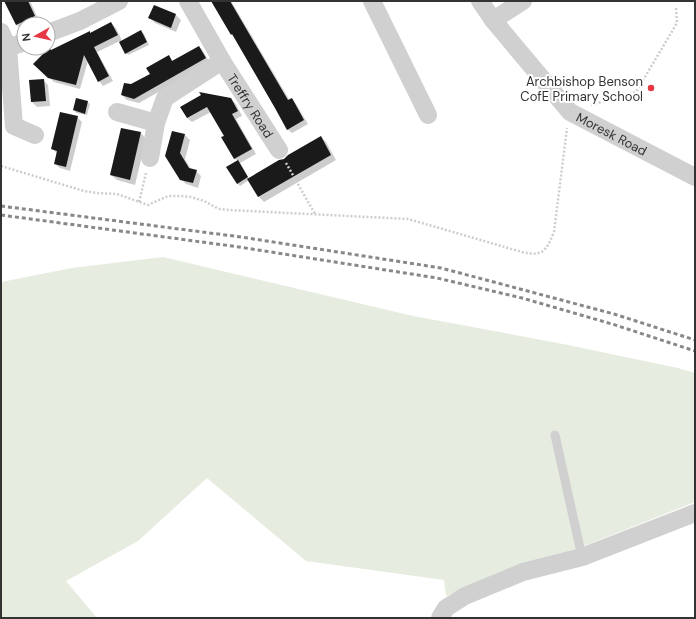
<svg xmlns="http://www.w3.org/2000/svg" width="696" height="619" viewBox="0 0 696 619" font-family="'DM Sans',sans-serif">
<rect width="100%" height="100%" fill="#fff"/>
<path fill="#e6ecdf" d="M163 257 413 316 563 344 678 368 695 373V502L574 550 504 572 446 596 444 580 306 561 207 478 138 541 66 581 97 618H1V282L72 268Z"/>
<g fill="#0003">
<path d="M5 1H30L39 21 32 24H24V28L21 29 16 24Z"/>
<path d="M213 1H231L290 101 292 99 296 104 308 124 292 133 287 129Z"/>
<path d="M154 6 176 15 181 20 176 32 155 23 150 18Z"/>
<path d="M111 23 116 28 122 41 141 32 144 34 149 45 128 55 126 53 120 41 97 52 113 81 103 86 99 81 88 61 80 89 54 82 35 64 51 52 90 33H91Z"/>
<path d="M199 47 203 51 210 63 139 103 127 100 122 95 132 85 151 74 169 56 173 61Z"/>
<path d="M43 80 48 85 50 106 37 107 32 102Z"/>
<path d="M231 99 236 104 242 116 236 119 256 154 240 163 249 179 285 160 321 137 326 142 336 160 264 202 259 197 249 180 240 186 237 183 238 161 235 159 223 138 225 136 211 112 192 122 187 118 182 108Z"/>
<path d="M87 102 90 104 87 115 76 113 74 110Z"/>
<path d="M77 117 82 122 70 171 60 168 55 164 58 154 52 149Z"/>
<path d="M172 132 185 135 190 140 185 159 191 169 196 171 201 176 198 188 186 184 181 179Z"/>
<path d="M141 133 146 139 135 185 117 180 111 175Z"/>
</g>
<g fill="#1a1a1a">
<path d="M4 1H28L35 16 16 25Z"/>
<path d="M211 1H230L288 100 292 98 304 120 287 130 275 108 232 34 231 35Z"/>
<path d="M154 5 176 14 171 28 148 18Z"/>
<path d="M111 22 118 35 94 47 109 76 98 82 84 55 76 85 48 78 33 64 49 48 51 50 90 31V33Z"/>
<path d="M141 30 147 42 125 54 119 42Z"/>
<path d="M199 46 206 58 134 99 121 95 124 83 131 84 150 74 146 68 169 55 172 61Z"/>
<path d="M44 79 46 101 31 102 29 80Z"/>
<path d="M199 92 231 98 238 111 232 114 252 149 234 159 221 137 224 136 207 107 187 118 180 107 201 95Z"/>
<path d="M76 98 88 101 85 114 73 110Z"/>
<path d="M60 112 78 116 66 167 54 164 57 151 51 149Z"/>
<path d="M121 128 141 132 130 180 110 175Z"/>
<path d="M172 131 185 134 180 153 189 168 197 170 193 183 180 180 165 156Z"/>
<path d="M321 136 331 155 258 197 247 179 279 160 284 159 288 155Z"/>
<path d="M238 160 248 177 237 184 226 167Z"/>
</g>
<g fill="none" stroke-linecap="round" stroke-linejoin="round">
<g stroke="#cdcdcd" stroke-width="2.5" stroke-dasharray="2 2" stroke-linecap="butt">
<path d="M591 105 636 92 677 23 676 8"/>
<path d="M286 163 315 214"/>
<path d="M1 166 84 191 97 193 117 194 148 205 168 196H180L191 197 204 201 219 209 229 210 408 219 522 252C543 257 546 251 554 232L567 128"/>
<path d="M139 202 146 173"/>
</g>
<path stroke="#d0d0d0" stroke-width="9" d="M555 435 582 557"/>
<g stroke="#d0d0d0" stroke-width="18">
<path id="s1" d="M188 1 222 61 279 150"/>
<path d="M372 1 428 115"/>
<path id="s2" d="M480 1 493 20 570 112 695 177"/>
<path d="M493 20 523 1"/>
<path d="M1 32 8 48 14 126 35 135"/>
<path d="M48 33 80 21 119 1"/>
<path d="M8 48 24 42"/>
<path d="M117 112 156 123"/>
<path d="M150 158 156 123 165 98 222 61"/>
<path d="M440 618 446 608 465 596 523 572 582 557 695 513"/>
</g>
<g stroke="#888" stroke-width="3" stroke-dasharray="4 3" stroke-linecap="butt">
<path d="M1 206 241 237 441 268 614 314 695 340"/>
<path d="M1 215 239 247 437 278 522 298 612 324 695 351"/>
</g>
</g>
<circle fill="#e63946" stroke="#fff" stroke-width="1.5" cx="651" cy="88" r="4"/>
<g text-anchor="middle" stroke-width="4" stroke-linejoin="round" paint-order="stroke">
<g font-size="13" fill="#333" stroke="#fff" text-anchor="end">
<text x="643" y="86">Archbishop Benson<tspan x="643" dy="15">CofE Primary School</tspan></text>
</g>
<g font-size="13" fill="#333" stroke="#fff">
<text dy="5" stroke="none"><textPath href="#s1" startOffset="122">Treffry Road</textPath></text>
<text dy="5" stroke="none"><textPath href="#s2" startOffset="190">Moresk Road</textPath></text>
</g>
</g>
<rect width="696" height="619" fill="none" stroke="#333333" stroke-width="4"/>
<g transform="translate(36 36) rotate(262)"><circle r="19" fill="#ffffff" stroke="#adadad"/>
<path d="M0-3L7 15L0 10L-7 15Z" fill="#e63946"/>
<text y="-6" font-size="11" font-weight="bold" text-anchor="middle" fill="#333333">N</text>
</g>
</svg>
